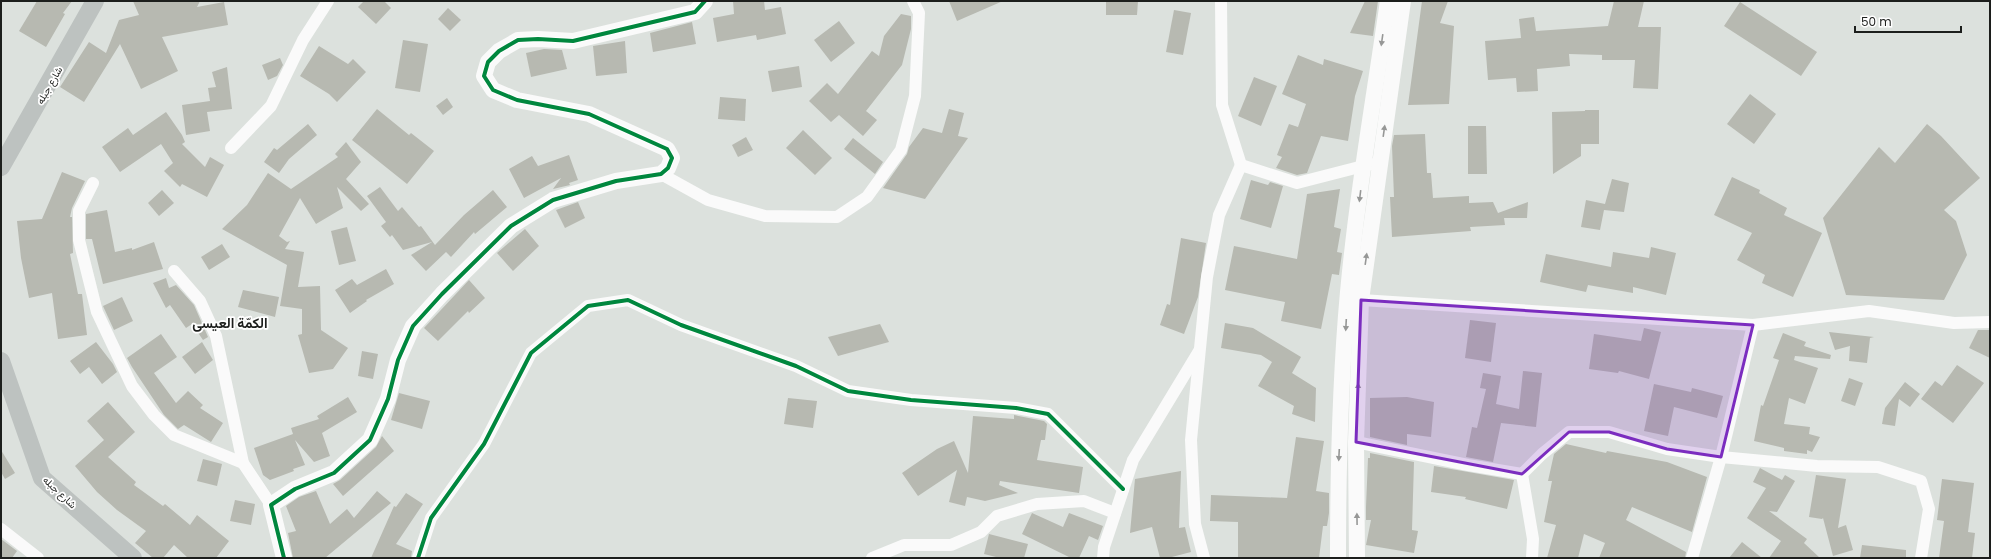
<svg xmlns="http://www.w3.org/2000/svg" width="1991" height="559" viewBox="0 0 1991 559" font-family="Poppins,Vazirmatn,sans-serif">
<rect width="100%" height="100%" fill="#dce1dd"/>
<g fill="#b7b9b1">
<path d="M37 1H72L63 13 65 14 46 47 19 31Z"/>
<path d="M133 1H200L197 7 224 2 228 25 162 37 178 71 141 89 120 44 84 102 60 87 89 42 106 53 119 20 139 15Z"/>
<path d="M364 1H384L391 8 376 24 358 7Z"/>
<path d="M733 1H764L765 10 781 7 786 34 757 40 756 35 717 42 713 18 734 14Z"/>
<path d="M949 1H1003L957 21Z"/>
<path d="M1106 1H1138L1137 15H1106Z"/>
<path d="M1365 1H1378L1373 36 1350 33Z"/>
<path d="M1422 1H1448L1440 23 1454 26 1449 104 1408 105Z"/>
<path d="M1614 1H1644L1638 27H1661L1658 89 1633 88 1635 60H1602V55L1569 54 1570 66 1537 69 1538 91 1517 92 1516 78 1488 80 1485 41 1521 38 1519 19 1534 17 1536 31 1608 26Z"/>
<path d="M1740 2 1817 52 1801 76 1724 26Z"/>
<path d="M448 8 461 20 450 31 438 19Z"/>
<path d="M1174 10 1191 13 1183 55 1166 52Z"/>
<path d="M901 14 911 16V29L902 65 866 111 877 120 863 136 839 115 831 122 809 101 827 83 838 94 872 51 879 56 884 36Z"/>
<path d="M839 21 855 43 831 62 814 40Z"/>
<path d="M692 22 696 44 653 52 650 33Z"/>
<path d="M403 40 428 44 420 92 395 88Z"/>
<path d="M625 41 627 73 596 76 593 46Z"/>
<path d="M319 46 348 64 353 59 366 72 337 102 329 94 300 76Z"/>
<path d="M544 49 562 50 567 69 531 77 526 53Z"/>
<path d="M1298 55 1323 65 1324 59 1363 71 1355 96 1348 141 1321 136 1307 173 1297 175 1276 168 1282 157 1277 155 1289 124 1298 127 1306 104 1282 94Z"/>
<path d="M280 58 283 65 277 76 268 80 262 65Z"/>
<path d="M799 66 802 87 772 92 768 71Z"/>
<path d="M227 67 232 109 207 112 210 131 186 135 182 105 210 101 208 88 216 87 212 72Z"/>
<path d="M1254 77 1277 86 1261 126 1238 116Z"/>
<path d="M1750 94 1776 114 1754 144 1727 124Z"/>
<path d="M720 97 746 99 745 121 718 119Z"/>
<path d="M447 98 453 107 443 115 436 106Z"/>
<path d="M377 109 409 135 411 133 434 151 407 184 352 140Z"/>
<path d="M949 109 964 113 958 136 968 138 925 199 883 188 907 154 909 147 923 128 942 133Z"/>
<path d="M1585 110H1599V144H1581V156L1553 174 1552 112 1585 111Z"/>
<path d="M166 112 182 135 185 142 182 144 205 167 210 157 224 165 207 197 182 184 180 187 164 171 173 163 161 144 120 172 102 147 128 128 133 135Z"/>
<path d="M308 124 317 135 289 159 279 173 264 162 274 148 277 150Z"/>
<path d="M1927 124 1941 136 1980 178 1944 210 1956 221 1967 255 1944 300 1846 295 1823 218 1879 147 1895 163Z"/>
<path d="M1468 126H1486L1487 174H1468Z"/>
<path d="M803 130 832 158 815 175 786 148Z"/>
<path d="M1425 134 1427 173H1431L1433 198 1469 196V203L1493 202 1498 213 1528 202 1527 218H1504L1505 225 1470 227 1471 231 1392 237 1390 197H1394L1392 146 1394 135Z"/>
<path d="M746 137 753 150 738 157 732 145Z"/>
<path d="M853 138 883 162 875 174 844 149Z"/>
<path d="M346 142 361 162 346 179 369 204 361 211 337 187 343 208 316 224 300 198 279 236 287 242 290 241 285 249 304 252 298 287 320 286 321 330 348 348 333 369 309 373 298 335 302 334V309L280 306 287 265 222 229 247 205 268 173 291 189 338 157 335 154Z"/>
<path d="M569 155 578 180 569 183 570 185 553 189 561 178 524 198 509 169 532 156 538 166Z"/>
<path d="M62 172 85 181 72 208 70 217H72L73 253 70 254 78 294H82L87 335 58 339 52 293 29 298 21 258 17 221 42 219Z"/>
<path d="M1732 177 1760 190 1759 193 1787 208 1784 215 1822 233 1793 297 1762 283 1765 275 1737 260 1752 233 1714 215Z"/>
<path d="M1612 179 1629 183 1624 212 1604 210 1600 230 1581 227 1586 200 1605 204Z"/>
<path d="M1251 180 1268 185 1270 182 1283 186 1271 228 1240 219Z"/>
<path d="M380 187 398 211 402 207 419 227 421 226 435 245 464 215 493 190 507 207 475 234 474 232 451 257 446 252 426 271 411 255 432 242 403 250 392 235 390 237 381 226 386 222 367 196Z"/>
<path d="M1340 189 1334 227 1341 229 1337 252 1342 253 1339 275 1332 274 1321 329 1281 321 1285 302 1225 290 1234 246 1297 259 1307 194Z"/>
<path d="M162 190 174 203 159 216 148 203Z"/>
<path d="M578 202 585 218 565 228 556 210Z"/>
<path d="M107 210 115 252 132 248V250L154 242 163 269 103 284 92 239H86V214Z"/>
<path d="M347 227 356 261 339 265 331 231Z"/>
<path d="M525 229 539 246 513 271 497 253Z"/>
<path d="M1181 238 1206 243 1198 297 1184 334 1160 325 1167 304 1170 305Z"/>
<path d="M222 244 230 257 209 270 201 257Z"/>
<path d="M1651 247 1676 253 1666 295 1633 287V293L1588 285 1586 292 1540 282 1546 254 1611 267 1613 252 1649 258Z"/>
<path d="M386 269 394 284 366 300 367 301 350 313 335 290 352 279 357 285Z"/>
<path d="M166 278 169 288 176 285 194 305 208 337 203 340 192 324 186 328 170 305 166 308 153 283Z"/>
<path d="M469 280 485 298 469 313 468 311 438 341 424 328Z"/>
<path d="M243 290 279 297 275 317 238 307Z"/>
<path d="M122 297 133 321 114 330 103 306Z"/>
<path d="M1470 320 1496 323 1491 362 1465 358Z"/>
<path d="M1225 323 1253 328 1301 357 1292 373 1316 388 1315 422 1292 414 1294 406 1258 386 1272 362 1261 355 1221 348Z"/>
<path d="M880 324 889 342 838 356 828 337Z"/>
<path d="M1644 328 1661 332 1649 379 1619 371 1618 373 1589 369 1594 334 1641 341Z"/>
<path d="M1978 330H1990V358L1969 348Z"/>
<path d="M1829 332 1874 337 1870 338 1867 363 1849 361 1850 346 1835 350Z"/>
<path d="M1783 333 1806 342 1804 346 1831 355 1830 359 1795 356 1794 360 1818 368 1805 404 1789 398 1784 424 1810 427 1809 434 1820 437 1812 452 1807 450V454L1784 451V448L1754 441 1761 405 1763 406 1779 360 1773 358Z"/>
<path d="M161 334 177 357 154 373 176 403 188 391 203 405 200 408 223 423 211 442 184 425 178 429 164 415 132 367 127 358Z"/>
<path d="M96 342 113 364 117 372 102 384 89 367 80 374 70 361Z"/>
<path d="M202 342 213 360 195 374 182 357Z"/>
<path d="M362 351 378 354 373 379 358 376Z"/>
<path d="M1957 365 1984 383 1953 423 1921 399 1935 381 1942 386Z"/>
<path d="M1523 371 1542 373 1536 427 1501 423 1493 462 1466 457 1472 427 1477 428 1486 389 1480 388 1483 373 1501 376 1496 404 1519 409Z"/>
<path d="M1849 378 1863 383 1855 406 1841 401Z"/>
<path d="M1905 382 1920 394 1910 407 1899 399 1895 426 1882 424 1885 408Z"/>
<path d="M1654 384 1691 392 1692 388 1723 396 1717 418 1674 407 1668 436 1644 431Z"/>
<path d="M399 393 430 401 422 429 391 420Z"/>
<path d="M348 397 357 412 322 433 330 456 314 462 295 440 305 465 293 469 294 471 270 480 263 475 254 448 293 434 291 428 319 419 317 416Z"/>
<path d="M1407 397 1434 402 1431 437 1407 434V445L1370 437V398Z"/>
<path d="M788 398 817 401 813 428 784 424Z"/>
<path d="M108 402 135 432 108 457 136 482 134 485 163 506 165 504 190 525 197 515 229 541 216 558H188L174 545 163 558H153L135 543 146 531 117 510 97 492 75 466 104 440 87 421Z"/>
<path d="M1014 415 1044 421 1047 424 1045 440H1041L1037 460 1083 467 1079 493 1000 481 999 485 1018 493 985 501 967 497 965 506 949 502 957 470 918 496 902 473 937 449 954 441 968 473 973 416 1014 419Z"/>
<path d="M382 436 394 451 343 496 333 484 340 480 376 447Z"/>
<path d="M1296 437 1324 441 1316 491 1329 493V513L1327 526H1323L1319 558H1238V522L1210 521 1211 495 1287 498Z"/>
<path d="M1566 444 1606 453 1607 451 1667 462 1707 477 1692 532 1632 507 1626 520 1686 552 1685 558H1599L1605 543 1584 534 1578 558H1547L1556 525 1544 522 1552 481H1548L1554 454Z"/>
<path d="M1 450 15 473 5 479 1 472Z"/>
<path d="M1370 453 1414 462 1412 530 1418 531 1414 553 1366 545 1371 520H1366V507L1368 458H1370Z"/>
<path d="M203 459 222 464 217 486 197 481Z"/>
<path d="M1434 466 1514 480 1507 509 1465 499 1466 497 1431 492Z"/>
<path d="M1760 468 1782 480 1785 475 1795 481 1777 512 1769 511 1807 539 1804 543 1820 558H1769L1781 541 1747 518 1766 488 1753 482Z"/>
<path d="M1181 471 1179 528 1185 527 1191 552 1168 558H1160L1152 527 1130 533 1135 479Z"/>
<path d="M1816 475 1846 479 1838 528 1846 525 1853 550 1833 556 1823 518 1822 519 1809 517Z"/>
<path d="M1942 479 1974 483 1968 532 1975 533 1972 558H1939L1944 521 1937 520Z"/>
<path d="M316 491 330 524 347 509 354 518 377 491 391 503 325 558H293L288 533 296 531 286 506 299 497Z"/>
<path d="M406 493 423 504 396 544 412 551 411 558H371L394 506 396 507Z"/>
<path d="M235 500 255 504 251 525 230 521Z"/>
<path d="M1032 513 1063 527 1069 513 1103 526 1098 540 1089 536 1079 558H1071L1022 534Z"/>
<path d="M989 534 1028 544 1024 558H1000L984 554Z"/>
<path d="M1 539 17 551 12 558H1Z"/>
<path d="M1742 542 1762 558H1729Z"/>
<path d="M1862 545 1906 550V558H1860Z"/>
</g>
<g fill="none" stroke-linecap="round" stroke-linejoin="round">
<g stroke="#fafafa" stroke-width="12">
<path d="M1221 1 1222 105 1241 165 1297 183 1371 164"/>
<path d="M231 148 271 106 303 40 328 1"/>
<path d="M661 174 708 200 765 216 837 217 867 197 901 150 915 96 919 13 913 1"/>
<path d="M93 183 79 211V240L97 312 132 386 154 415 174 435 243 463"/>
<path d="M174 271 200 301 216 336 243 463 271 505"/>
<path d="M1361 300 1753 325 1869 311 1954 323 1990 322"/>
<path d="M1356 442 1468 465 1522 474 1542 454 1569 432H1609L1667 449 1721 457 1817 466 1878 467 1921 481 1929 509 1921 558"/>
<path d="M1522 474 1533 539 1532 558"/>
<path d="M1 529 38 558"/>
<path d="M418 558 431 518 484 444 531 353 588 306 628 300 681 325 796 366 848 391 911 400 1016 408 1048 414 1123 489"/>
<path d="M872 558 904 545H951L981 532 997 516 1037 504 1084 501 1115 513"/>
<path d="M1103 558 1104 547 1133 460 1199 351"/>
<path d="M1204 558 1195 524 1191 440 1207 277 1219 215 1241 165"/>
<path d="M1692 558 1721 457 1753 325"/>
</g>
<g stroke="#fafafa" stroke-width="16">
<path d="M284 558 271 505 295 489 334 473 370 440 388 399 398 360 413 326 442 294 511 226 553 200 616 181 661 174 668 168 672 158 667 149 589 114 517 100 493 90 484 76 488 62 499 51 518 40 538 39 573 41 695 12 705 1"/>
<path d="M1338 558C1338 469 1340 380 1348 292 1357 195 1374 98 1388 1"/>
<path d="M1357 558 1356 442 1361 300 1403 1"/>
</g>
<g stroke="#bdc2c0" stroke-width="18">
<path d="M1 167 95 1"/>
<path d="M1 361 42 478 133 558"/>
</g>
<defs>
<g id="cycleway">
<path d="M284 558 271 505 295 489 334 473 370 440 388 399 398 360 413 326 442 294 511 226 553 200 616 181 661 174 668 168 672 158 667 149 589 114 517 100 493 90 484 76 488 62 499 51 518 40 538 39 573 41 695 12 705 1"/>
<path d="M418 558 431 518 484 444 531 353 588 306 628 300 681 325 796 366 848 391 911 400 1016 408 1048 414 1123 489"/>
</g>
</defs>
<use href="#cycleway" stroke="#fff" stroke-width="6"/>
<use href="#cycleway" stroke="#00873e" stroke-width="4"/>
</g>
<defs><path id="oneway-solid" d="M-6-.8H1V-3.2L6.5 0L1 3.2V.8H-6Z"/></defs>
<g fill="#969796">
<use href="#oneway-solid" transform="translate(1382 40) rotate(98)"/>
<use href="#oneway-solid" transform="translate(1384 131) rotate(-82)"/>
<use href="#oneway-solid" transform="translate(1360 196) rotate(97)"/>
<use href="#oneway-solid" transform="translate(1366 259) rotate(-82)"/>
<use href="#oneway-solid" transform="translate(1346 325) rotate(93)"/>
<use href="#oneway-solid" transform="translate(1358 389) rotate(-88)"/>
<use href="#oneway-solid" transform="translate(1339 455) rotate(93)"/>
<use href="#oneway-solid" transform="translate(1357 519) rotate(-91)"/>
</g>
<path fill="#7b2cbf" fill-opacity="0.2" stroke="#7b2cbf" stroke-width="3" stroke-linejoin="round" d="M1361 300 1753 325 1721 457 1667 449 1609 432H1569L1522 474 1356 442Z"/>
<g text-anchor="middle" stroke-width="3.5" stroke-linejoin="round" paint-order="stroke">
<g font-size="10" fill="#1c1e1c" stroke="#fff">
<text transform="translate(49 85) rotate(-60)" y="4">شارع جبله</text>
<text transform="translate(60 492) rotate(43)" y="4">شارع جبله</text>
</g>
<g font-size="14" font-weight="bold" fill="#1c1e1c" stroke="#fff">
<text x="230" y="328">الكمّة العيسى</text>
</g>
</g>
<rect width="1991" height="559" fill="none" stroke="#1c1e1c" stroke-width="4"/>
<path d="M1855 26v6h106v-6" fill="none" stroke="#1c1e1c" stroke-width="2"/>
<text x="1861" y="26" font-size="12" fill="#1c1e1c" stroke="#ffffff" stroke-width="3" paint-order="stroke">50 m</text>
</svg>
